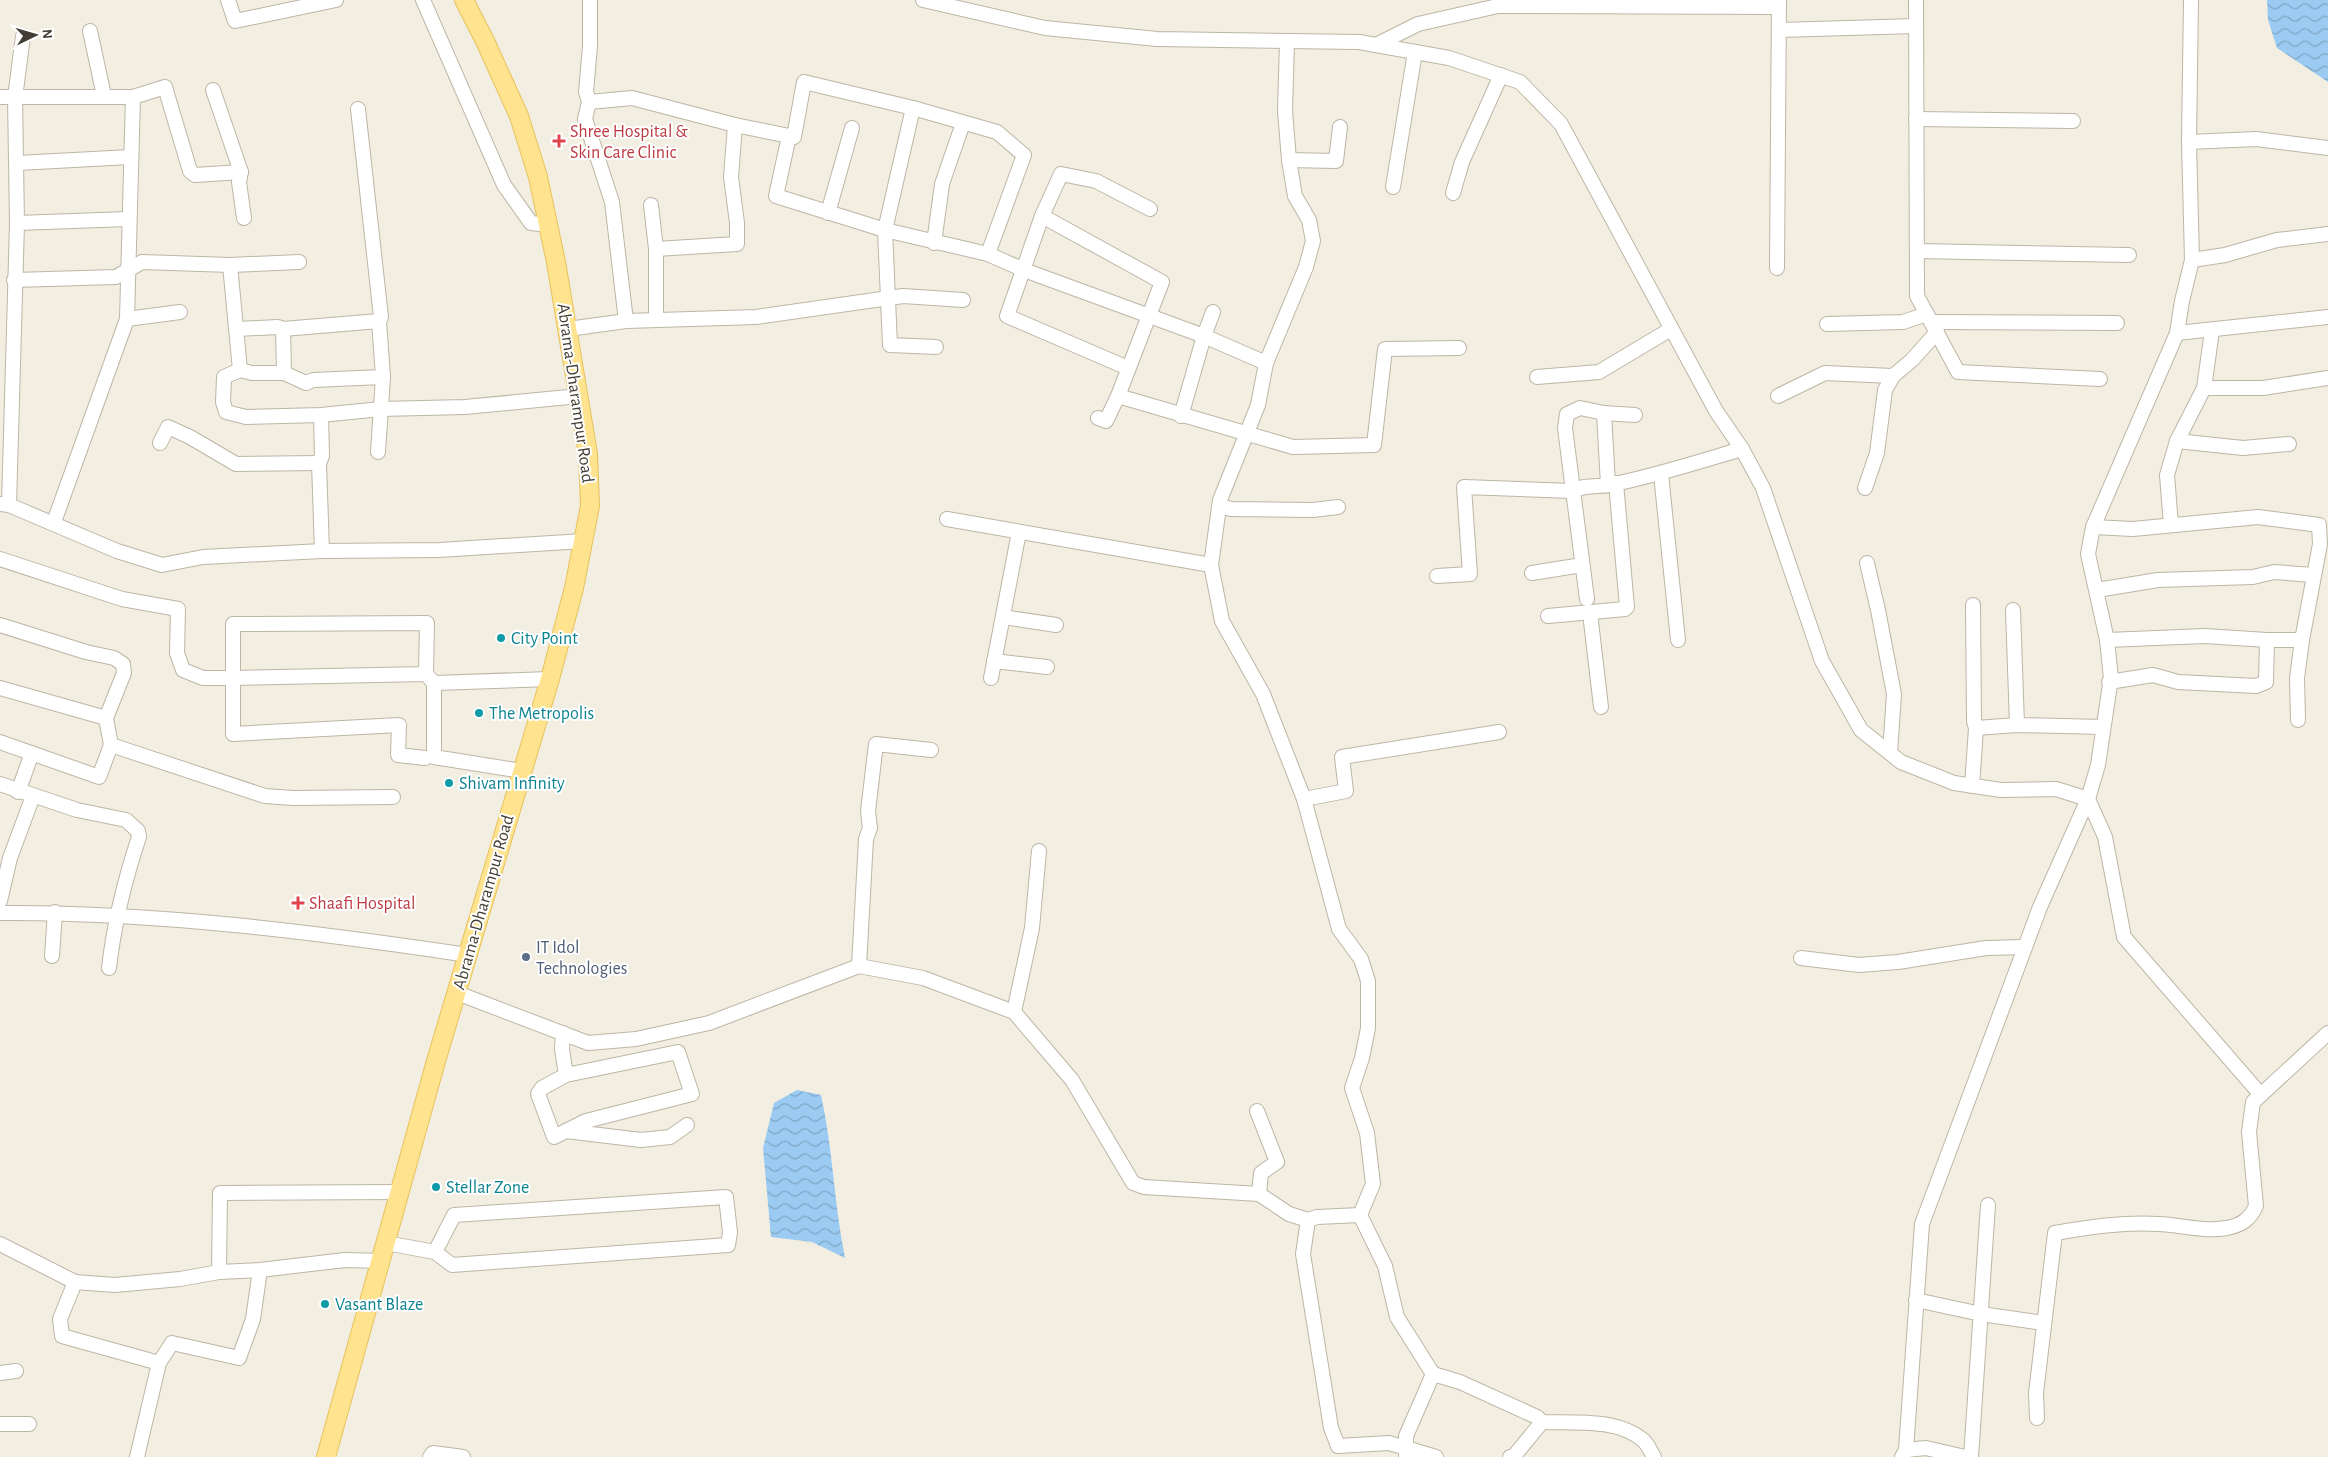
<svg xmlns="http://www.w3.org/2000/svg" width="2328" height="1457" viewBox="0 0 2328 1457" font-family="'Alegreya Sans',sans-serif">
<defs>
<pattern id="water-waves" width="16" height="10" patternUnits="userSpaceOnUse" patternTransform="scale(1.25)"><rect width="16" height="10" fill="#9bcbf2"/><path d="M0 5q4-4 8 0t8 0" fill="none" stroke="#80a6c5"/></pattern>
</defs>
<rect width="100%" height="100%" fill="#f2eee2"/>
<g fill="url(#water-waves)">
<path d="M2267 0H2328V82L2277 48 2268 20Z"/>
<path d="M797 1090 821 1095C833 1149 834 1204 845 1258L812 1242 771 1237 763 1148 774 1103Z"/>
</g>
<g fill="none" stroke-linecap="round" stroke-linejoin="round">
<defs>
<g id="minor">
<path d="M228 0 235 21 336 0"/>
<path d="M423 0 504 185 531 223 549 225"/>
<path d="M590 0V46L586 92 589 102 585 119 612 202 626 321"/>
<path d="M923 0 1045 28 1157 39 1359 42 1449 58 1520 82 1561 124 1716 411 1742 449 1763 488 1822 661 1861 730 1901 762 1954 783 2001 790 2056 789 2088 799 2105 837 2124 937 2261 1095"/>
<path d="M1916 0 1917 296 1958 372 2100 379"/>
<path d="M1779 30 1916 26"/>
<path d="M90 31 104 96"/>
<path d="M23 36 15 98 17 223 128 219"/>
<path d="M1287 41 1285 111 1289 160 1295 196 1309 220 1313 241 1306 267 1266 363 1258 405 1220 500 1211 565 1222 621 1263 694 1304 799 1339 929 1361 959 1368 981V1028L1362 1058 1352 1088 1367 1133 1373 1184 1360 1215 1385 1266 1397 1317 1433 1374"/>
<path d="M1376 45 1418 24 1498 6 1779 7"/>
<path d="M213 90 241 172 239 182 244 218"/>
<path d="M0 97H133L165 87 190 171 195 175 241 172"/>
<path d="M589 102 632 98 735 125 794 137 804 82 913 108"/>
<path d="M358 109 381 317 379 321 383 377 378 452"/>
<path d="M1916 119 2073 121"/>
<path d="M789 136 776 196 885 230 988 254 1024 270 1204 336 1266 363"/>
<path d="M2189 142 2256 139 2328 148"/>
<path d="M1289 160 1336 161 1340 127"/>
<path d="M18 163 130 157"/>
<path d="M1393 187 1415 52"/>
<path d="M1453 193 1462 162 1501 75"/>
<path d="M651 205 656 249V320"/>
<path d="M828 213 852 128"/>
<path d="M1042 216 1162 282 1118 396 1106 421 1098 418"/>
<path d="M934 243 942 184 963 123"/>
<path d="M656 249 737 244V223L731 177 735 125"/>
<path d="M1917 251 2129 255"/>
<path d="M2192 260 2225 255 2277 240 2328 234"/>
<path d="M230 265 240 370"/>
<path d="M1777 268 1779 0"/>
<path d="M14 280 116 277 142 262 230 265 299 262"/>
<path d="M127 319 180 312"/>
<path d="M1931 322 2117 323"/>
<path d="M1827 324 1903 322 1927 314"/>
<path d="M237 329 278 327 283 329 379 321"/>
<path d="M283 329 284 373"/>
<path d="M568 329 626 321 756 317 903 296 963 300"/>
<path d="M2177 333 2328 317"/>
<path d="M936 347 890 345 885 230 913 108 997 132 1024 155 988 254"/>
<path d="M1128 368 1007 316 1042 216 1061 174 1096 181 1150 209"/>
<path d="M383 377 313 380 306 383 284 373H252L240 370 224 377 223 402 226 412 246 417 321 415 381 409 465 407 579 396"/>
<path d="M1537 377 1599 372 1671 329"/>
<path d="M2204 388H2263L2328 378"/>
<path d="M1118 396 1293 447 1374 445 1385 349 1459 348"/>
<path d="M1778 396 1825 373 1893 376 1912 360 1937 332"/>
<path d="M1604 413 1608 485"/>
<path d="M321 415 322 456 319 463 322 551"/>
<path d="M1181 416 1204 336 1213 312"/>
<path d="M2177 441 2243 448 2289 444"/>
<path d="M160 443 168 427 190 437 236 464 319 463"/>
<path d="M1661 474 1678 640"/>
<path d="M1865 488 1877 453 1885 390 1893 376"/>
<path d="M0 504 9 505 117 551 162 565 203 557 322 551 439 550 583 541"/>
<path d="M9 505 17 223"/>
<path d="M1220 506 1231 509 1313 510 1338 507"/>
<path d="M947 519 1211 565"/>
<path d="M54 522 127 319 133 97"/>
<path d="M2171 525 2167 475 2177 441 2204 388 2212 331"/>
<path d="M2093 527 2133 529 2258 517 2319 525 2320 544 2302 640 2297 678 2298 720"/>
<path d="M0 559 122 599 178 609 177 653 183 670 203 678H233V734L399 725 398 755 425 758"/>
<path d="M1867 563 1878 610 1894 694 1890 753"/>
<path d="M1532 573 1582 565"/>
<path d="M1437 576 1470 574 1464 487 1573 491C1584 484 1598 487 1610 485 1655 476 1698 462 1742 449"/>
<path d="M2097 590 2158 580 2253 577 2274 572 2313 575"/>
<path d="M1587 599 1565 428 1567 414 1580 408 1604 413 1635 415"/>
<path d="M2013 610 2017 725"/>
<path d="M1590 613 1601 707"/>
<path d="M1548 616 1625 609 1627 607 1616 483"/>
<path d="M1003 617 1056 625"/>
<path d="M0 625 86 652 114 658 123 664 124 673 106 718 111 745 265 796 293 798 393 797"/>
<path d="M2107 640 2205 636 2267 640H2302"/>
<path d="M994 661 1047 667"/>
<path d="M426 674 427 623 233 624V678L426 674 434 683V757L522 771"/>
<path d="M991 678 1019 532"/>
<path d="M2109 682 2153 675 2178 682 2256 686 2266 682 2267 640"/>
<path d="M434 683 550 679"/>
<path d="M0 688 106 718"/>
<path d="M1976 728 2017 725 2103 727"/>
<path d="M0 742 99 777 111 745"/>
<path d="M0 784 77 810 126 820 138 831 139 837C125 879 114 924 109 968"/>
<path d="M1972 786 1976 728 1974 721 1973 605"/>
<path d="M18 792 32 753"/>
<path d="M1304 799 1346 791 1342 757 1499 732"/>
<path d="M0 901 10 858 33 796"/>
<path d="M0 913C156 912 314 932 468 955"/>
<path d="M52 956 55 912"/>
<path d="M1801 958 1859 965 1898 962 1986 948 2025 947"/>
<path d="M859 966 866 839 870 828 868 811 876 744 931 750"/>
<path d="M457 993 588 1043 636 1039 709 1023 859 966 923 978 1014 1012 1072 1080 1133 1183 1144 1187 1259 1194 1289 1214 1308 1220 1317 1217 1360 1215"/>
<path d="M1014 1012 1032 928 1039 851"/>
<path d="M563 1033 562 1049 566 1075 542 1088 538 1094 554 1137 586 1121 692 1094 678 1052 566 1075"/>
<path d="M1257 1111 1277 1162 1261 1173 1259 1194"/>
<path d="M566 1131 641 1140 670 1137 687 1125"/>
<path d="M1308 1220 1303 1254 1331 1428 1338 1446 1389 1443 1436 1457"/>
<path d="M386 1243 435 1252 452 1265 728 1245 730 1232 726 1197 454 1215 435 1252"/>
<path d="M0 1244 75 1282 115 1285 180 1279 219 1272 260 1270 345 1260 382 1261"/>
<path d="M219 1272 220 1193 400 1192"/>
<path d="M75 1282 60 1319 62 1336 159 1363"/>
<path d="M1916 1300 1981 1314 2043 1323"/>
<path d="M0 1373 16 1371"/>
<path d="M2037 1418 2036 1393 2055 1233C2089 1227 2123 1222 2158 1224 2182 1225 2204 1232 2227 1228 2242 1225 2250 1219 2256 1206L2249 1132 2253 1102 2328 1033"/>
<path d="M0 1424H29"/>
<path d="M1906 1450 1926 1448 1965 1457"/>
<path d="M137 1457 159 1363 172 1343 239 1358 253 1319 260 1270"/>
<path d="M430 1457 433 1453 463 1457"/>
<path d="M1406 1457V1436L1433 1374 1460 1382 1537 1417 1542 1422C1574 1423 1618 1418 1644 1441 1648 1445 1651 1452 1654 1457"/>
<path d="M1510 1457 1514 1456 1542 1422"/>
<path d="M1902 1457 1906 1450 1922 1224 2040 907 2088 799 2098 765 2111 678 2107 640 2088 554 2093 527 2177 333 2182 301 2192 260 2189 142 2191 0"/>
<path d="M1971 1457 1988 1205"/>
</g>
<path id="major" d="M326 1457 436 1061 550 679 574 588 590 506 588 454 556 262 538 177 519 116 485 41 464 0"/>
</defs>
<use href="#minor" stroke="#bdb6a5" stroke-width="16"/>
<use href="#major" stroke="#e7c25b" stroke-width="20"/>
<use href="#minor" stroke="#fff" stroke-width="14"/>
<use href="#major" stroke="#ffe38e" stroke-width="18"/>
</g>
<g fill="#e0444e" stroke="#fff" stroke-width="2">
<path d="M556.5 133.5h5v5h5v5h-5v5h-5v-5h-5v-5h5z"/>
<path d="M295.5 895.5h5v5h5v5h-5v5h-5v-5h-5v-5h5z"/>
</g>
<g fill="#0f9aa8" stroke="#fff" stroke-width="2">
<circle cx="501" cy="638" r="5"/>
<circle cx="479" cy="713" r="5"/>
<circle cx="449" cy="783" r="5"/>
<circle cx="436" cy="1187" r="5"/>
<circle cx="325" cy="1304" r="5"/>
</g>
<circle fill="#5c6f8a" stroke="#fff" stroke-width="2" cx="526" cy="957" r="5"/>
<g text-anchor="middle" stroke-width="4" stroke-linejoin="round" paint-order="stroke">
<g font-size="18" fill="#be3a42" stroke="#fff" text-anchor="start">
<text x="570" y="137">Shree Hospital &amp;<tspan x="570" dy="21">Skin Care Clinic</tspan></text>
<text x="309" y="909">Shaafi Hospital</text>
</g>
<g font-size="18" fill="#433e33" stroke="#fff">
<text transform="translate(576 393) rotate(82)" y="6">Abrama-Dharampur Road</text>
<text transform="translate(483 902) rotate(-74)" y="6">Abrama-Dharampur Road</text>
</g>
<g font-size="18" fill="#0d838f" stroke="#fff" text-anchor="start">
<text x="511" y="644">City Point</text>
<text x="489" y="719">The Metropolis</text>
<text x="459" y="789">Shivam Infinity</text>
<text x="446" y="1193">Stellar Zone</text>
<text x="335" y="1310">Vasant Blaze</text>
</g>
<g font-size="18" fill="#4e5e75" stroke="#fff" text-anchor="start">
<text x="536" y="953">IT Idol<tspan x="536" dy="21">Technologies</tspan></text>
</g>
</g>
<g transform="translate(35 35) rotate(85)" stroke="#ffffff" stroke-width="4" paint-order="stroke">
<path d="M0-4L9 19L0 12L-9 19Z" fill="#433e33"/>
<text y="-8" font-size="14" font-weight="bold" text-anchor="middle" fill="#433e33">N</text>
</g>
</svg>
